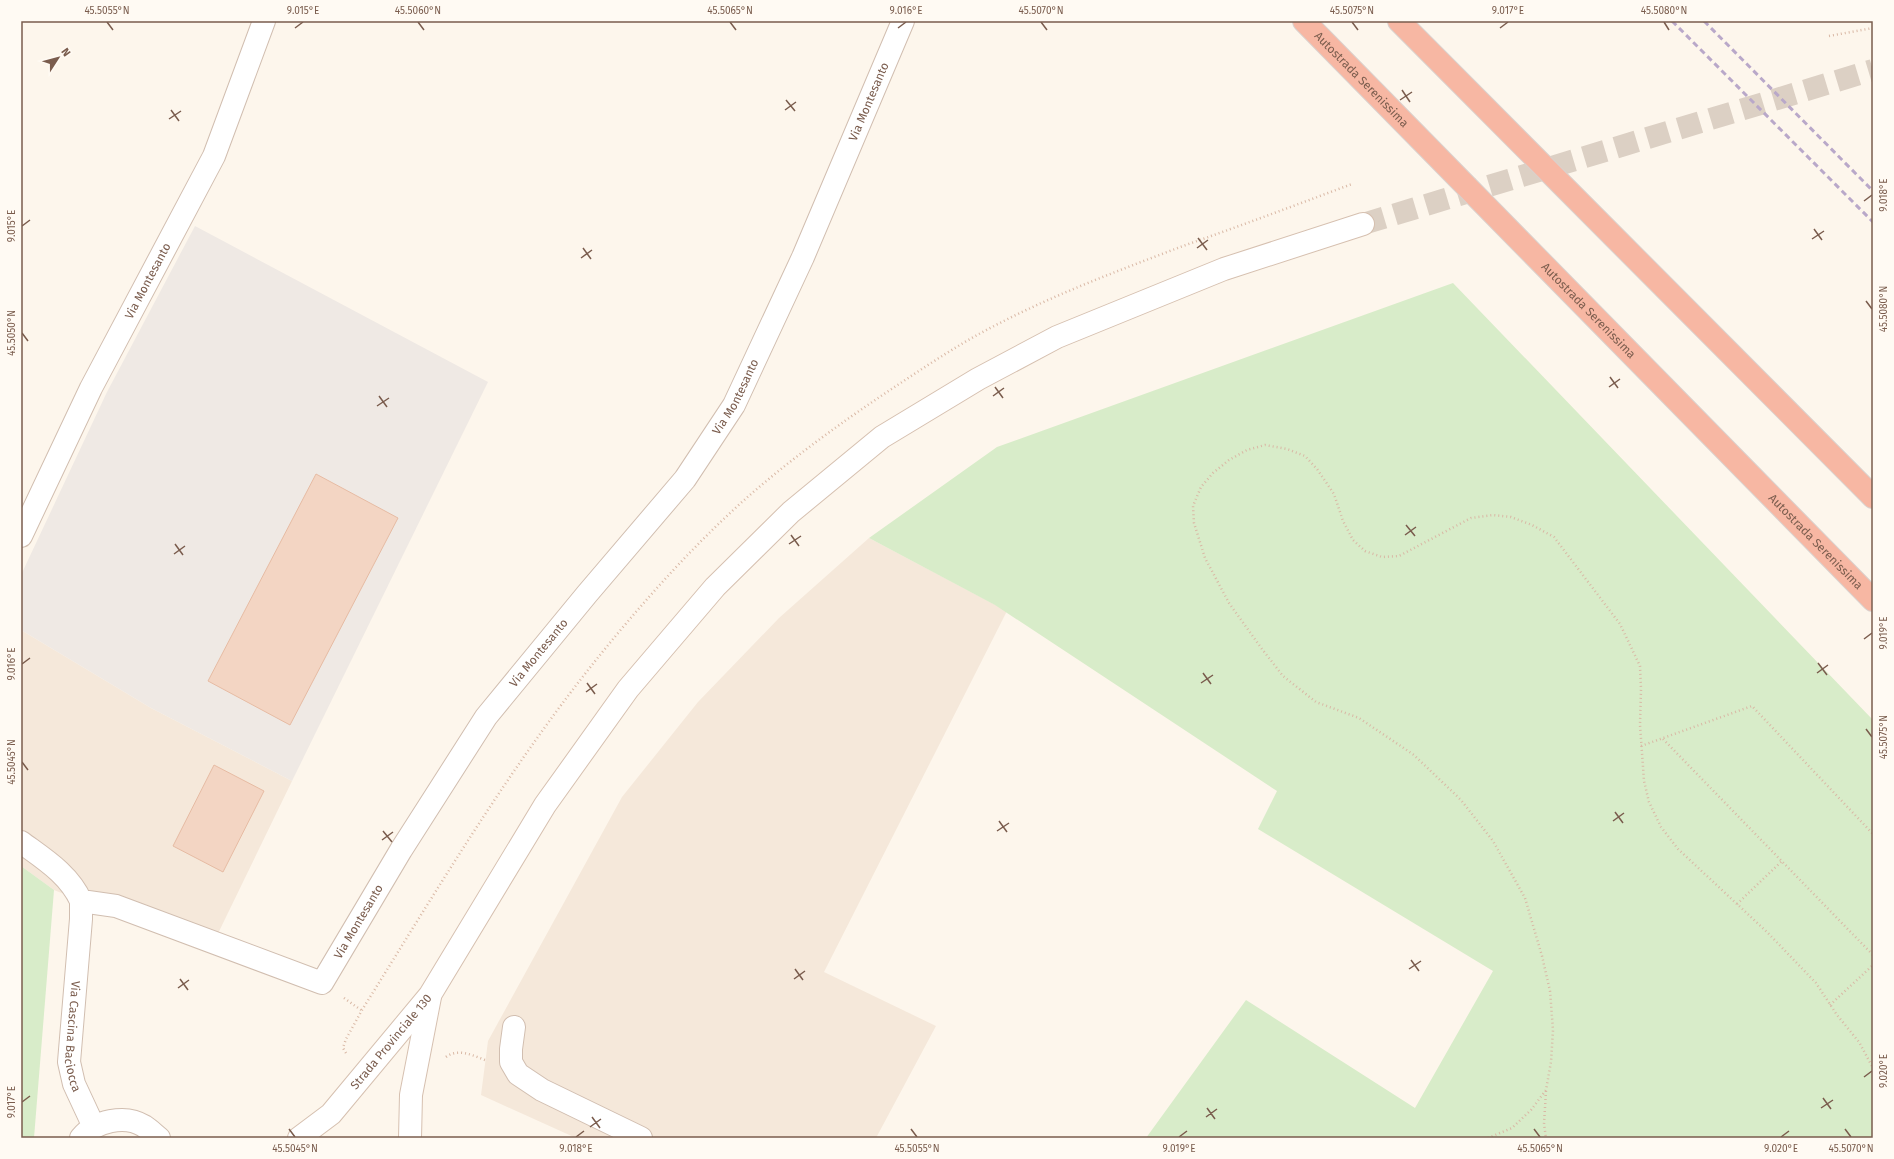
<svg xmlns="http://www.w3.org/2000/svg" width="1894" height="1159" viewBox="0 0 1894 1159" font-family="'Fira Sans',sans-serif">
<rect width="100%" height="100%" fill="#fdf6ec"/>
<g fill="#f5e8da">
<path d="M869 538 1007 611 824 972 936 1026 876 1138H576L481 1095 488 1041 622 797 698 702 779 618Z"/>
<path d="M21 630 151 708 292 781 209 952 54 890 21 866Z"/>
</g>
<path fill="#efe9e4" d="M195 226 488 382 292 781 151 708 21 630V575L107 392Z"/>
<g fill="#d8ecc9">
<path d="M1453 283 1873 720V1138H1146L1246 1000 1415 1108 1493 971 1258 829 1277 791 995 605 869 538 997 447Z"/>
<path d="M21 866 54 890 34 1138H21Z"/>
</g>
<g fill="#f3d5c3" stroke="#e6bba3">
<path d="M316 474 398 518 290 725 208 681Z"/>
<path d="M214 765 264 791 223 872 173 846Z"/>
</g>
<g fill="none" stroke-linecap="round" stroke-linejoin="round">
<path stroke="#dcd0c4" stroke-width="22" stroke-dasharray="22 11" stroke-linecap="butt" d="M1363 224 1873 70"/>
<defs>
<g id="street">
<path id="s1" d="M21 536 91 388 214 156 264 21"/>
<path id="s2" d="M21 842C44 859 69 874 81 901L116 906 322 983 401 850 486 717 587 594 685 479 734 405 803 257 903 21"/>
<path id="s3" d="M81 901V919L69 1062 74 1084 94 1127"/>
<path d="M514 1027 511 1049V1062L518 1074 542 1090 641 1138"/>
<path d="M81 1138C95 1121 125 1114 144 1126 150 1130 154 1134 159 1138"/>
</g>
<g id="secondary">
<path id="s4" d="M299 1138 331 1114 430 995 545 805 628 689 715 587 791 512 882 437 978 379 1057 337 1224 269 1363 224"/>
<path d="M410 1138 411 1095 430 997"/>
</g>
<g id="highway">
<path id="s5" d="M1304 21 1873 600"/>
<path d="M1399 21 1873 497"/>
</g>
</defs>
<use href="#street" stroke="#d1beb0" stroke-width="24"/>
<use href="#secondary" stroke="#d6c0b0" stroke-width="24"/>
<use href="#highway" stroke="#dad1cd" stroke-width="24"/>
<g stroke="#d9b8a5" stroke-width="2.5" stroke-dasharray="1 3" stroke-linecap="butt">
<path d="M1829 36 1873 28"/>
<path d="M1663 739 1873 955"/>
<path d="M1641 746 1752 706 1873 834"/>
<path d="M1737 904 1782 861"/>
<path d="M344 998 361 1010"/>
<path d="M1830 1005 1873 965"/>
<path d="M346 1053 343 1048 346 1039 362 1010C435 893 506 773 592 665 639 606 694 544 751 494 795 456 842 422 890 390 925 367 960 343 998 324 1058 293 1120 270 1183 246 1240 226 1296 205 1352 184"/>
<path d="M446 1057C458 1048 472 1055 485 1060"/>
<path d="M1546 1091 1544 1124 1546 1138"/>
<path d="M1488 1138 1512 1128 1531 1110 1546 1090 1551 1062 1553 1030 1550 991 1542 956 1525 898 1493 841 1461 800 1414 755 1359 718 1316 702 1283 676 1262 649 1229 603 1205 558 1194 523 1193 506 1201 487 1213 473 1229 460 1247 450 1265 445 1287 449 1305 456 1317 469 1334 494 1343 521 1353 540 1365 551 1382 557 1399 556 1471 518 1493 515 1511 517 1532 525 1554 537 1620 624 1640 666 1641 689 1640 725 1644 781 1649 802 1661 827 1678 849 1767 932 1816 983 1837 1015 1859 1042 1873 1068"/>
</g>
<use href="#street" stroke="#fff" stroke-width="22"/>
<use href="#secondary" stroke="#fff" stroke-width="22"/>
<use href="#highway" stroke="#f7b7a3" stroke-width="22"/>
<g stroke="#b9a8c9" stroke-width="3" stroke-dasharray="6 4" stroke-linecap="butt">
<path d="M1672 21 1873 222"/>
<path d="M1704 21 1873 191"/>
</g>
</g>
<path fill="none" stroke="#7a5c4d" stroke-width="1.5" d="M107 22 113 30M418 22 424 30M730 22 736 30M1041 22 1047 30M1352 22 1358 30M1664 22 1669 30M295 28 303 22M898 28 906 22M1500 28 1508 22M1402 90 1410 102M786 100 795 111M1400 100 1412 92M171 110 179 121M785 110 796 102M169 119 181 111M1864 201 1872 195M22 226 30 220M1814 229 1822 240M1198 238 1207 250M1812 239 1824 231M583 248 591 259M1197 248 1208 240M581 258 592 250M1866 301 1872 309M22 333 28 341M1610 377 1618 388M995 387 1003 398M1609 387 1620 379M379 396 387 407M993 396 1004 388M377 406 389 398M1406 525 1415 536M791 535 799 546M1405 535 1416 527M175 544 183 555M789 544 801 536M174 554 185 546M1864 639 1872 633M1818 663 1827 675M22 664 30 658M1203 673 1211 684M1817 673 1828 665M587 683 595 694M1201 683 1213 675M586 692 597 684M1866 729 1872 737M22 762 28 770M1615 812 1623 823M999 821 1007 832M1613 821 1624 813M383 831 392 842M997 831 1009 823M382 840 393 832M1411 960 1419 971M795 969 803 980M1409 969 1421 961M180 979 188 990M794 979 805 971M178 988 189 980M1864 1077 1872 1071M1823 1098 1831 1109M22 1102 30 1096M1207 1108 1215 1119M1821 1108 1833 1100M592 1117 600 1128M1206 1117 1217 1109M590 1127 601 1119M289 1129 295 1137M911 1129 917 1137M1534 1129 1540 1137M1845 1129 1851 1137M576 1137 584 1131M1179 1137 1187 1131M1781 1137 1789 1131"/>
<g text-anchor="middle" stroke-width="3" stroke-linejoin="round" paint-order="stroke">
<g font-size="12" fill="#7a5c4d" stroke="#fffaf3">
<text dy="4" stroke="none"><textPath href="#s5" startOffset="82">Autostrada Serenissima</textPath></text>
<text dy="4" stroke="none"><textPath href="#s2" startOffset="1384">Via Montesanto</textPath></text>
<text dy="4" stroke="none"><textPath href="#s1" startOffset="285">Via Montesanto</textPath></text>
<text dy="4" stroke="none"><textPath href="#s5" startOffset="406">Autostrada Serenissima</textPath></text>
<text dy="4" stroke="none"><textPath href="#s2" startOffset="1060">Via Montesanto</textPath></text>
<text dy="4" stroke="none"><textPath href="#s5" startOffset="730">Autostrada Serenissima</textPath></text>
<text dy="4" stroke="none"><textPath href="#s2" startOffset="736">Via Montesanto</textPath></text>
<text dy="4" stroke="none"><textPath href="#s2" startOffset="412">Via Montesanto</textPath></text>
<text dy="4" stroke="none"><textPath href="#s3" startOffset="136">Via Cascina Baciocca</textPath></text>
<text dy="4" stroke="none"><textPath href="#s4" startOffset="134">Strada Provinciale 130</textPath></text>
</g>
</g>
<rect width="1894" height="1159" fill="none" stroke="#fffaf3" stroke-width="44"/>
<g transform="translate(58 58) rotate(54)" stroke="#fffaf3" stroke-width="3" paint-order="stroke">
<path d="M0-3L7 15L0 10L-7 15Z" fill="#7a5c4d"/>
<text y="-6" font-size="11" font-weight="bold" text-anchor="middle" fill="#7a5c4d">N</text>
</g>
<rect x="22" y="22" width="1850" height="1115" fill="none" stroke="#7a5c4d" stroke-width="1.5"/>
<g font-size="10" text-anchor="middle" fill="#7a5c4d">
<text x="107" y="14">45.5055°N</text>
<text x="303" y="14">9.015°E</text>
<text x="418" y="14">45.5060°N</text>
<text x="730" y="14">45.5065°N</text>
<text x="906" y="14">9.016°E</text>
<text x="1041" y="14">45.5070°N</text>
<text x="1352" y="14">45.5075°N</text>
<text x="1508" y="14">9.017°E</text>
<text x="1664" y="14">45.5080°N</text>
<text transform="translate(1883 195) rotate(-90)" y="4">9.018°E</text>
<text transform="translate(11 226) rotate(-90)" y="4">9.015°E</text>
<text transform="translate(1883 309) rotate(-90)" y="4">45.5080°N</text>
<text transform="translate(11 333) rotate(-90)" y="4">45.5050°N</text>
<text transform="translate(1883 633) rotate(-90)" y="4">9.019°E</text>
<text transform="translate(11 664) rotate(-90)" y="4">9.016°E</text>
<text transform="translate(1883 737) rotate(-90)" y="4">45.5075°N</text>
<text transform="translate(11 762) rotate(-90)" y="4">45.5045°N</text>
<text transform="translate(1883 1071) rotate(-90)" y="4">9.020°E</text>
<text transform="translate(11 1102) rotate(-90)" y="4">9.017°E</text>
<text x="295" y="1152">45.5045°N</text>
<text x="576" y="1152">9.018°E</text>
<text x="917" y="1152">45.5055°N</text>
<text x="1179" y="1152">9.019°E</text>
<text x="1540" y="1152">45.5065°N</text>
<text x="1781" y="1152">9.020°E</text>
<text x="1851" y="1152">45.5070°N</text>
</g>
</svg>
